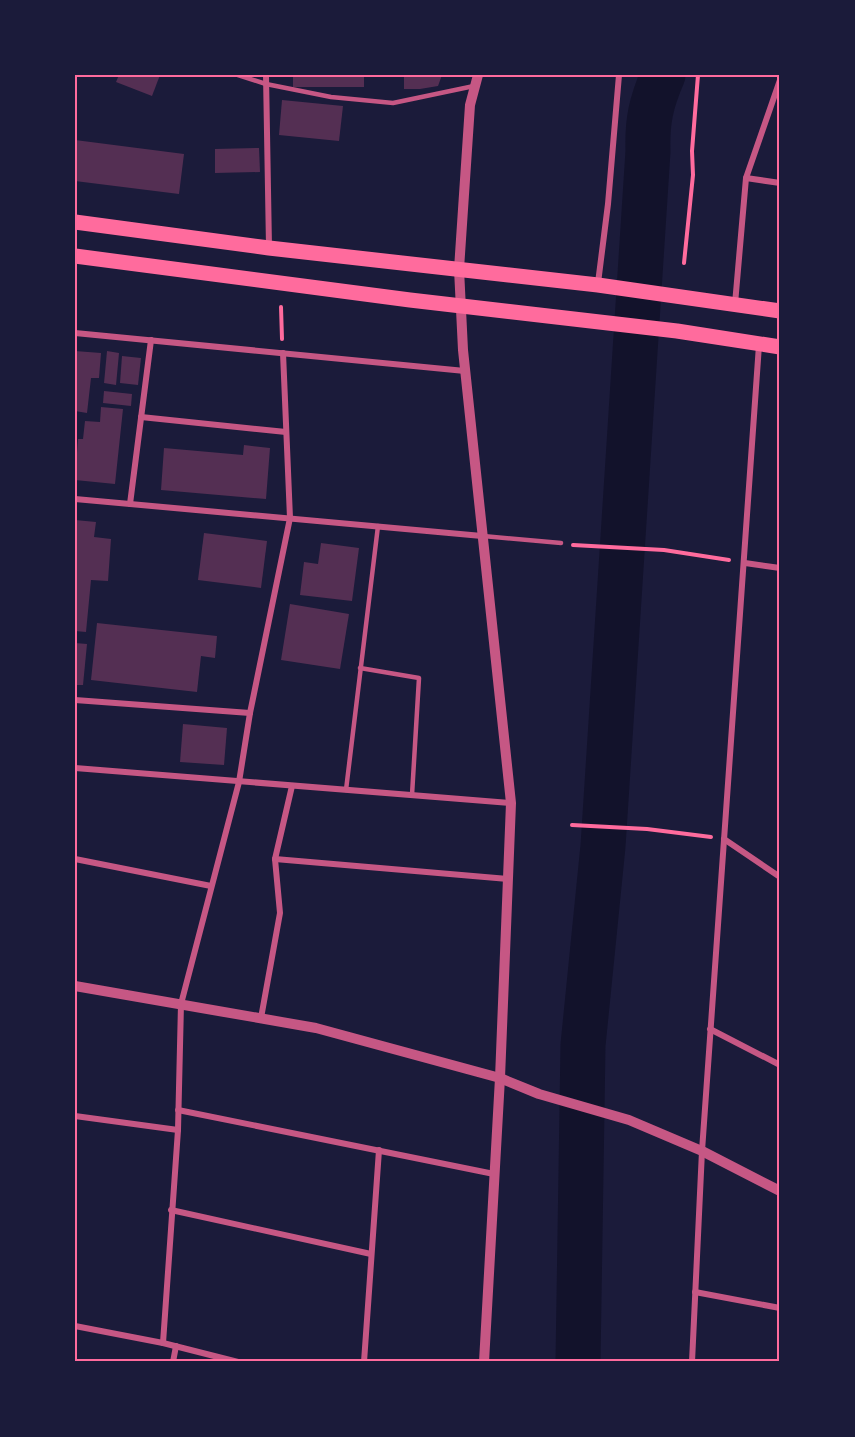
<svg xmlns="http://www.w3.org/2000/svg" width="855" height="1437" viewBox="0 0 855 1437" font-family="'PT Sans Narrow',sans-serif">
<rect width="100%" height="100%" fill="#1b1b3a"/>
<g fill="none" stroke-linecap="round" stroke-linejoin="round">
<path stroke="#12122b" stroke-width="45" d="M578 1362 583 1045 603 846 648 151C647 121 651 103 663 75"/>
</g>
<g fill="#542f53">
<path d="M119 75H160L152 96 116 82Z"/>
<rect x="293" y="75" width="71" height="12"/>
<path d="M404 75H442L438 86 420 89H404Z"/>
<path d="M282 100 343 106 339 141 279 135Z"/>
<path d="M75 140 184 154 179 194 75 181Z"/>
<path d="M259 148 260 172 215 173V149Z"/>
<path d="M75 351 101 353 99 378H91L87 413 75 411Z"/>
<path d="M107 351 119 353 116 385 104 383Z"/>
<path d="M122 356 141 358 138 385 120 383Z"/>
<path d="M104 391 132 394 131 406 103 403Z"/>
<path d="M101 407 123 409 115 484 75 480 78 439H83L85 421 100 422Z"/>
<path d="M244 445 270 448 266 499 161 490 164 448 243 455Z"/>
<path d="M75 520 96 522 94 537 111 539 108 581 91 580 86 632 75 631Z"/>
<path d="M204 533 267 541 261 588 198 580Z"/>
<path d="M321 543 359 548 352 601 300 595 304 562 318 564Z"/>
<path d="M290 604 349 614 340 669 281 660Z"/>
<path d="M97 623 217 636 215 658 201 656 197 692 91 680Z"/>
<path d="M75 643 87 644 83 685H75Z"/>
<path d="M183 724 227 728 224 765 180 762Z"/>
</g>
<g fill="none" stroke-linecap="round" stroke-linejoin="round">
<g stroke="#ff6b9d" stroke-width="4">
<path d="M684 263 693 175 692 151 698 75"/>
<path d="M281 307 282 339"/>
<path d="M573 545 664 550 729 560"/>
<path d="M572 825 647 829 711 837"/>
</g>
<g stroke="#c65784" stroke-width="4.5">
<path d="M238 75 266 84 331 97 393 103 474 86"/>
<path d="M483 536 561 543"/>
<path d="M360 668 419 678 412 795"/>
<path d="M346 790 378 526"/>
</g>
<g stroke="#c65784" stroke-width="6">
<path d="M266 75 269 247"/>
<path d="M746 178 780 183"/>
<path d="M598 283 608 204 619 75"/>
<path d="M735 304 746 178 780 80"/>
<path d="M75 333 465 371"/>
<path d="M141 417 286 432"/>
<path d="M75 499 482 536"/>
<path d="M130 504 151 340"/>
<path d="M745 563 780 568"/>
<path d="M75 700 250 713"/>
<path d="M75 768 511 803"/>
<path d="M724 839 780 877"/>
<path d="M75 859 211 886"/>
<path d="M275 859 508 879"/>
<path d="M261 1018 280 913 275 859 292 786"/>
<path d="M710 1029 780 1065"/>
<path d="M178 1110 494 1174"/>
<path d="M75 1116 178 1130"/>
<path d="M171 1210 371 1254"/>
<path d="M695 1292 780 1308"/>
<path d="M75 1326 163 1343 238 1362"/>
<path d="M163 1343 178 1130 181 1004 239 782 250 713 290 518 283 353"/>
<path d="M173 1362 176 1346"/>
<path d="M364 1362 379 1150"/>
<path d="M692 1362 702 1151 759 345"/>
</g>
<g stroke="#c65784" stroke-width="10">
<path d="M478 75 470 105 459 269 463 350 511 803 500 1078 484 1362"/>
<path d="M75 986 316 1028 500 1078 539 1094 629 1120 702 1151 780 1191"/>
</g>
<g stroke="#ff6b9d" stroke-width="15">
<path d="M75 222 269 248 598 285 780 311"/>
<path d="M75 256 410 300 677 331 780 347"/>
</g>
</g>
<rect width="855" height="1437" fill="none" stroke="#1b1b3a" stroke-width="153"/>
<rect x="76" y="76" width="702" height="1284" fill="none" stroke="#ff6b9d" stroke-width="2"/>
</svg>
